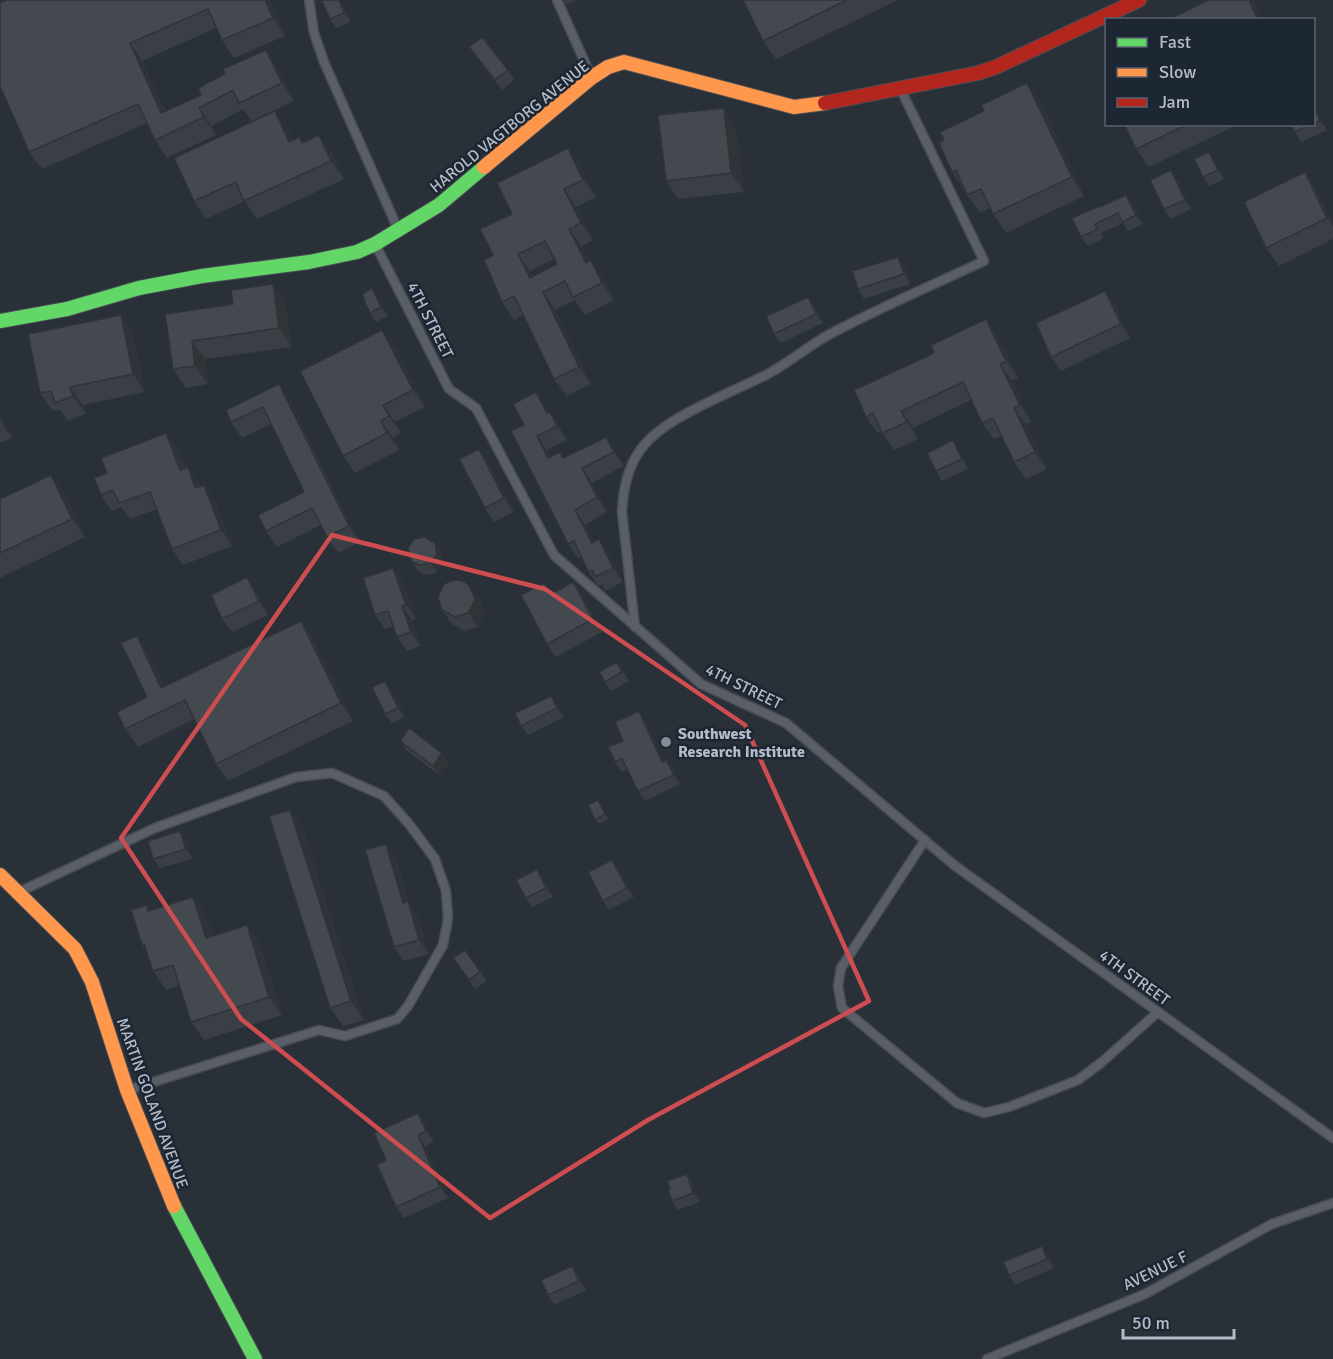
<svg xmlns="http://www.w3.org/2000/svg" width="1333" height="1359" viewBox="0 0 1333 1359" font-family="Signika,sans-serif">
<rect width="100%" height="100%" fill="#2a3038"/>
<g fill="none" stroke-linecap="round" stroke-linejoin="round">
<defs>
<g id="lane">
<path d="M309 0 314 33 324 62 397 227"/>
<path d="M557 0 591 76"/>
<path d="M375 244 449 389 476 408 554 555 701 684 786 723 954 865 1333 1138"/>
<path d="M635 627 622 512C623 489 629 462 645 444 669 416 732 392 766 375 789 363 809 345 832 333 881 307 933 285 984 261L901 90"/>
<path d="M925 840 841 968 838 986 842 1008 957 1103 984 1113 1009 1107 1078 1080 1102 1062 1158 1012"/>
<path d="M19 892 155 828 296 777 332 773 384 796 409 824 435 859 446 891 448 919 443 945 408 1006 397 1019 345 1036 319 1030 128 1090"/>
<path d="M987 1359 1145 1294 1272 1224 1333 1203"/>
</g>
<g id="fast">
<path d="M0 321 67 309 139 288 202 276 309 262 357 252 375 244 439 205 484 167"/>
<path d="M174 1206 255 1359"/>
</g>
<g id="slow">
<path d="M484 167 591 78 608 67 624 62 794 107 825 103"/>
<path d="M0 875 75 949 92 982 127 1090 174 1206"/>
</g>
<path id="jam" d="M825 103 978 73 996 67 1139 0"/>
</defs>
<use href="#lane" stroke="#484c53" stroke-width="11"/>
<use href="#fast" stroke="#484c53" stroke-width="16"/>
<use href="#slow" stroke="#484c53" stroke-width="16"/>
<use href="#jam" stroke="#484c53" stroke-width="16"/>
<use href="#lane" stroke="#5a5e66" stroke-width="8"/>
<use href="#fast" stroke="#63d668" stroke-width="14"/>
<use href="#slow" stroke="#ff974d" stroke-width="14"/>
<use href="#jam" stroke="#b3261e" stroke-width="14"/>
</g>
<g fill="#3a3f45" fill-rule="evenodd">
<path d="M6 0H270L285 36 234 58 222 40 216 28 142 61 165 111 278 68 294 101 252 121 243 109 212 126 216 135 167 158 155 140 147 123 42 169 29 152Z"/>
<path d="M563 0H576L566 5Z"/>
<path d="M743 0H898L776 59 763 41Z"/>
<path d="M343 3 351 22 336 28 330 19Z"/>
<path d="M469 47 508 70 514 80 502 90Z"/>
<path d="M1027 83 1040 101 1084 196 1006 233 993 214 990 208 980 213 967 195 965 190 952 172 944 140 984 111Z"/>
<path d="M1314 106 1320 116 1327 130 1301 142 1295 132 1291 124H1314Z"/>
<path d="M1124 124H1239L1149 167 1136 149Z"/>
<path d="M736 127 744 192 678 199 666 181Z"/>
<path d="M288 129 293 140 299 137 303 143 332 153 344 179 257 219 245 201 206 219 194 201Z"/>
<path d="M568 148 580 166 596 197 576 207 593 240 582 246 589 261 603 278 614 300 585 315 575 300 555 310 591 384 567 396 554 379 523 315 514 320 502 302 493 255 512 214ZM554 259 557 264 533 276 530 271Z"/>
<path d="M1215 161 1224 179 1209 186 1203 177Z"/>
<path d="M1178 179 1191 209 1170 219 1164 209Z"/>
<path d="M1317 190 1333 222V239L1279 266 1266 248Z"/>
<path d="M1133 204 1143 224 1128 231 1123 223 1101 233 1104 238 1088 246 1081 237 1100 207Z"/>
<path d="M905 266 910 284 864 299 858 289Z"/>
<path d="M1105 291 1115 305 1130 338 1061 371 1051 357Z"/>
<path d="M378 297 388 316 376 322 370 313Z"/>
<path d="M285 302 292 347 205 359 208 384 186 388 173 369 165 314Z"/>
<path d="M815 306 823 323 781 343 774 334Z"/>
<path d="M986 319 998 336 1018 378 1012 381 1031 422 1026 424 1047 469 1026 479 1014 462 1002 436 994 439 982 423 971 400 913 428 918 439 894 450 882 432 878 433 866 417 934 353Z"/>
<path d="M133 333 145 392 83 405 86 414 68 421 60 410 53 411 40 393Z"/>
<path d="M394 347 425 407 395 422 401 433 393 438 399 450 355 473 343 456Z"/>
<path d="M290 400 360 542 338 553 327 537 321 525 277 547 266 531 304 492 271 424 242 438 231 422 226 410Z"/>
<path d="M546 407 549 412 560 426 567 440 547 450 550 457 560 452 564 458 616 451 624 466 592 483 607 512 585 525 594 542 599 539 609 554 623 582 605 591 602 585 598 586 588 571 581 557 578 558 568 544 524 425Z"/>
<path d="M0 413 12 438 0 443Z"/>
<path d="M166 433 177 449 185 468 199 483 200 486 204 485 215 501 232 546 183 565 172 549 157 509 130 519 121 507 112 511 101 495 107 473Z"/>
<path d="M953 440 959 450 968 469 942 481 936 471Z"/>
<path d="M489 463 514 512 494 522 485 508Z"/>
<path d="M51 475 64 493 85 537 0 578V499Z"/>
<path d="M435 543 441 552 443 563 437 573 426 575 418 571 412 562Z"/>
<path d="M403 582 416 619 412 620 421 646 407 651 397 637 394 626 385 629 375 615Z"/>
<path d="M257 591 268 615 232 632 222 619Z"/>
<path d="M552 594 582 595 602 632 556 657 547 644Z"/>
<path d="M480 600 485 614 478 627 464 631 452 624 442 610Z"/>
<path d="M301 621 313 638 353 721 228 781 216 764 194 719 138 747 125 729 147 697 149 653 165 686Z"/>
<path d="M617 662 629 681 611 691 605 682Z"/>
<path d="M392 691 405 717 392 723 385 714Z"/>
<path d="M557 705 564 717 528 735 521 726Z"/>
<path d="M645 721 663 761 666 760 673 769 680 784 645 801 638 791 627 769 622 772 615 762 623 741Z"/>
<path d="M400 741 449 762 439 775 406 750Z"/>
<path d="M601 805 608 819 598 824 595 820Z"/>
<path d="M290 810 303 828 364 1020 343 1026 330 1008Z"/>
<path d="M180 831 187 840 192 859 160 868 153 859Z"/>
<path d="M396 858 409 904 417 915 429 954 404 961 394 947Z"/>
<path d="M619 869 634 897 609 910 603 901Z"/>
<path d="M543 878 553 897 532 907 526 898Z"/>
<path d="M193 897 206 915 213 936 247 925 260 944 282 1015 204 1040 191 1022 179 985 166 990 153 971 147 953 142 945 146 905 150 911Z"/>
<path d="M465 950 487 981 475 989 453 958Z"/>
<path d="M418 1113 425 1124 434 1142 425 1146 448 1198 404 1218 396 1207 386 1160Z"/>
<path d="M693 1183 700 1202 678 1210 672 1201Z"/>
<path d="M1048 1256 1054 1268 1015 1285 1009 1275Z"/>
<path d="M579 1275 586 1290 554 1305 548 1295Z"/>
</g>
<g fill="#303338">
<path d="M265 0H270L285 36 273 18Z"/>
<path d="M339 0H340L343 3 351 22 344 13Z"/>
<path d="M1249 0H1253L1254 2 1262 20H1258Z"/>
<path d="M130 43 142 61 173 131 161 113Z"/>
<path d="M266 50 278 68 294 101 282 83Z"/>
<path d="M1027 83 1040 101 1084 196 1072 177Z"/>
<path d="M1314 106 1320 116 1327 130 1320 121Z"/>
<path d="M199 108 212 126 216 135 204 117Z"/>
<path d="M724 108 736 127 744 192 731 173Z"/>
<path d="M275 111 288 129 302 160 289 142Z"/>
<path d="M319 135 332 153 344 179 331 161Z"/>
<path d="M568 148 580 166 596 197 583 180Z"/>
<path d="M1209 152 1215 161 1224 179 1218 170Z"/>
<path d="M1171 170 1178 179 1191 209 1185 200Z"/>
<path d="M1305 172 1317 190 1333 222V226L1327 218Z"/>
<path d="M564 189 576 207 593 240 581 223Z"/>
<path d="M1126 195 1133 204 1143 224 1136 215Z"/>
<path d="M569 229 582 246 598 280 586 263Z"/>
<path d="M518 254 530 271 542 295 530 278Z"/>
<path d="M898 257 905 266 910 284 904 274Z"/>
<path d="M591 260 603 278 614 300 602 283Z"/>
<path d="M273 284 285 302 292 347 279 328Z"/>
<path d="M372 288 378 297 388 316 381 307Z"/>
<path d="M1105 291 1115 305 1130 338 1121 324Z"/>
<path d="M543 292 555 310 591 384 579 367Z"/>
<path d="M808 297 815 306 823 323 816 314Z"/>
<path d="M121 315 133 333 145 392 133 374Z"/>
<path d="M986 319 998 336 1018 378 1006 361Z"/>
<path d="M382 330 394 347 425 407 413 390Z"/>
<path d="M192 341 205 359 208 384 195 366Z"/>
<path d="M1000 364 1012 381 1031 422 1020 405Z"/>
<path d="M279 384 290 400 360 542 349 526Z"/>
<path d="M70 387 83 405 86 414 73 396Z"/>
<path d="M536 392 546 407 557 428 547 413Z"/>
<path d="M383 405 395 422 401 433 389 416Z"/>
<path d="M1014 408 1026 424 1047 469 1035 452Z"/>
<path d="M901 411 913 428 918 439 907 422Z"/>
<path d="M550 412 560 426 567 440 557 426Z"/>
<path d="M0 413 12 438 0 421Z"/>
<path d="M381 421 393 438 399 450 387 433Z"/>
<path d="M166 433 177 449 191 486 180 470Z"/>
<path d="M537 436 547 450 558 473 548 458Z"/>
<path d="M606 437 616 451 624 466 614 452Z"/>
<path d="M953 440 959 450 968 469 962 459Z"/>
<path d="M479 449 489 463 514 512 504 498Z"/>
<path d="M188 467 199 483 206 504 195 488Z"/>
<path d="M582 468 592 483 607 512 597 497Z"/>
<path d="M51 475 64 493 85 537 72 519Z"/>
<path d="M204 485 215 501 232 546 221 530Z"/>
<path d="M575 510 585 525 602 558 592 543Z"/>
<path d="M599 539 609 554 623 582 613 568Z"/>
<path d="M435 543 441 552 443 563 437 573 431 563Z"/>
<path d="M393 568 403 582 416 619 406 605Z"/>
<path d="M247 577 257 591 268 615 259 601Z"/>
<path d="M573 582 582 595 602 632 593 619Z"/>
<path d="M470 587 480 600 485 614 478 627 468 613Z"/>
<path d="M402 606 412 620 421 646 411 632Z"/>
<path d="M301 621 313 638 353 721 341 703Z"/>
<path d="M137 636 149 653 174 705 161 688Z"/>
<path d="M385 681 392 691 405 717 398 708Z"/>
<path d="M551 696 557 705 564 717 557 708Z"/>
<path d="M639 711 645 721 668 771 662 762Z"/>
<path d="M442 753 449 762 439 775 433 766Z"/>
<path d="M666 760 673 769 680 784 674 775Z"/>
<path d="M290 810 303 828 364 1020 351 1001Z"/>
<path d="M180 831 187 840 192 859 186 849Z"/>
<path d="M386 844 396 858 409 904 417 915 429 954 419 940 403 903Z"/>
<path d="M612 860 619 869 634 897 627 888Z"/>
<path d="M537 869 543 878 553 897 546 888Z"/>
<path d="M193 897 206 915 219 956 206 938Z"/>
<path d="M247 925 260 944 282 1015 269 997Z"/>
<path d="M418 1113 425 1124 434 1142 426 1131Z"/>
<path d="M418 1135 425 1146 448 1198 440 1187Z"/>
<path d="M687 1174 693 1183 700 1202 693 1193Z"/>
<path d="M1042 1246 1048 1256 1054 1268 1047 1259Z"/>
<path d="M572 1266 579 1275 586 1290 579 1281Z"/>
</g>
<g fill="#444950" stroke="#303338" stroke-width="1.5" fill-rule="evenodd">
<path d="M6 0H265L273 18 222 40 208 9 130 43 161 113 201 95 198 88 225 74 223 69 266 50 282 83 239 103 233 90 199 108 204 117 155 140 138 104 29 152 0 86V3Z"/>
<path d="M323 0H339L344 13 330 19 322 1Z"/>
<path d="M743 0H847L763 41Z"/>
<path d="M1209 0H1249L1258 20H1167Z"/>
<path d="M482 37 508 70 495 80 469 47Z"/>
<path d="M1027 83 1072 177 993 214 981 189 967 195 956 170 952 172 939 143 944 140 940 132 984 111 981 105Z"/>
<path d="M1314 106 1320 121 1314 124Z"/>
<path d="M724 108 731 173 666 181 658 115Z"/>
<path d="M275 111 289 142 299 137 302 143 319 135 331 161 244 201 236 182 194 201 174 158Z"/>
<path d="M1124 124H1188L1136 149Z"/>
<path d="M1291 124H1312L1295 132Z"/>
<path d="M568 148 583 180 564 189 581 223 569 229 586 263 591 260 602 283 573 297 565 281 543 292 579 367 554 379 514 296 502 302 484 260 493 255 480 229 512 214 497 183ZM545 241 557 264 530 278 518 254Z"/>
<path d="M1209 152 1218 170 1203 177 1194 159Z"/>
<path d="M1171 170 1185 200 1164 209 1150 180Z"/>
<path d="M1305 172 1327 218 1266 248 1244 202Z"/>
<path d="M1126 195 1136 215 1122 222 1118 213 1095 224 1097 229 1081 237 1072 218 1099 206V207Z"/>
<path d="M898 257 904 274 858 289 852 271Z"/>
<path d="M273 284 279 328 192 341 195 366 173 369 165 314 233 304 231 290Z"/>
<path d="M372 288 381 307 370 313 364 301 365 300 362 294Z"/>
<path d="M1105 291 1121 324 1051 357 1036 323Z"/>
<path d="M808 297 816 314 774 334 766 316Z"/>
<path d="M121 315 133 374 70 387 73 396 55 403 51 391 40 393 28 334Z"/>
<path d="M986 319 1006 361 1000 364 1020 405 1014 408 1035 452 1014 462 993 418 982 423 963 382 901 411 907 422 882 433 873 413 866 417 854 390 934 353 931 345Z"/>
<path d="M382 330 413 390 383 405 389 416 381 421 387 433 343 456 300 371Z"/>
<path d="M279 384 349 526 327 537 312 508 266 531 258 515 304 492 263 407 231 422 226 410Z"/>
<path d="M536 392 547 413 550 412 557 426 537 436 548 458 560 452 563 458 606 437 614 452 582 468 597 497 575 510 592 543 599 539 613 568 595 577 593 571H588L574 541 568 544 511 431 524 425 513 404Z"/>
<path d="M166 433 180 470 188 467 195 488 204 485 221 530 172 549 150 492 119 503 113 490 101 495 94 478 107 473 101 458Z"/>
<path d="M953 440 962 459 936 471 927 453Z"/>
<path d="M479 449 504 498 485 508 459 459Z"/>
<path d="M51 475 72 519 0 553V499Z"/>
<path d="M425 537 435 543 437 554 431 563 420 565 412 562 408 548 414 539Z"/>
<path d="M393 568 406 605 402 606 411 632 397 637 388 611 375 615 363 578Z"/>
<path d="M247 577 259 601 222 619 211 595Z"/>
<path d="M458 580 465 582 470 587 475 600 468 613 455 617 442 610 438 597 444 584 451 581Z"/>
<path d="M573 582 593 619 547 644 521 595 544 583 551 594Z"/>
<path d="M301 621 341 703 216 764 185 700 125 729 117 712 147 697 121 643 137 636 161 688Z"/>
<path d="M617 662 622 672 605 682 599 672Z"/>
<path d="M385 681 398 708 385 714 372 687Z"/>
<path d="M551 696 557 708 521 726 515 713Z"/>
<path d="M639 711 662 762 666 760 674 775 638 791 622 759 615 762 608 747 623 741 615 722Z"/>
<path d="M409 728 442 753 433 766 400 741Z"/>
<path d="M598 800 605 814 595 820 588 805Z"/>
<path d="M290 810 351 1001 330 1008 269 816Z"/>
<path d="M180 831 186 849 153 859 148 841Z"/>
<path d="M386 844 403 903 408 901 419 940 394 947 365 850Z"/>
<path d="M612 860 627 888 603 901 588 872Z"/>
<path d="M537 869 546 888 526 898 516 880Z"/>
<path d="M193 897 206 938 247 925 269 997 191 1022 173 965 153 971 144 944 142 945 131 910 146 905 148 911Z"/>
<path d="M465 950 480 971 469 980 453 958Z"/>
<path d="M418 1113 426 1131 418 1135 440 1187 396 1207 377 1165 386 1160 374 1133Z"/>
<path d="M687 1174 693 1193 672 1201 668 1190 670 1189 667 1181Z"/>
<path d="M1042 1246 1047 1259 1009 1275 1003 1262Z"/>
<path d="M572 1266 579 1281 548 1295 541 1280Z"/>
</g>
<path fill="none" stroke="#ce4d50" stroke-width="4.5" stroke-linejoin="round" d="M332 535 545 589 745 725 869 1001 648 1120 490 1218 241 1019 121 838Z"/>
<circle fill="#848b96" stroke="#1d2633" stroke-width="2" cx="666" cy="742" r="6"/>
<g text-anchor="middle" stroke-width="5" stroke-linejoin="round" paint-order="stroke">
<g font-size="16" fill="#b4bcc9" stroke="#1d2633">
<text transform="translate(509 126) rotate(-39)" y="6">HAROLD VAGTBORG AVENUE</text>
<text transform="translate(431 320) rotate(63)" y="6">4TH STREET</text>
<text transform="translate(744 686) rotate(26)" y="6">4TH STREET</text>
<text transform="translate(1135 977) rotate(36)" y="6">4TH STREET</text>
<text transform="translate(153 1103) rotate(70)" y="6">MARTIN GOLAND AVENUE</text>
<text transform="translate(1155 1270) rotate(-26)" y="6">AVENUE F</text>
</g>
<g font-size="16" font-weight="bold" fill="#b4bcc9" stroke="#1d2633" text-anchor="start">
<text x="678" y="739">Southwest<tspan x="678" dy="18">Research Institute</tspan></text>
</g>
</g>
<rect x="1105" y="18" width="210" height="108" fill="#1d2633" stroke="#59626f" stroke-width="1.5"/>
<rect x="1117" y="38" width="30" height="9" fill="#63d668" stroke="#59626f" stroke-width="1.5"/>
<text x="1159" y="48" font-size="18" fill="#b4bcc9">Fast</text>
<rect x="1117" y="68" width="30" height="9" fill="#ff974d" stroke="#59626f" stroke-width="1.5"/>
<text x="1159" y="78" font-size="18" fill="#b4bcc9">Slow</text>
<rect x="1117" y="98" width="30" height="9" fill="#b3261e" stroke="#59626f" stroke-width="1.5"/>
<text x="1159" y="108" font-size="18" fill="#b4bcc9">Jam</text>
<path d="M1123 1329v9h111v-9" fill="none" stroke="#b4bcc9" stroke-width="3"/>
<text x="1132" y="1329" font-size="18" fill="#b4bcc9" stroke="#1d2633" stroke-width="4.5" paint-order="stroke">50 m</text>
</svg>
